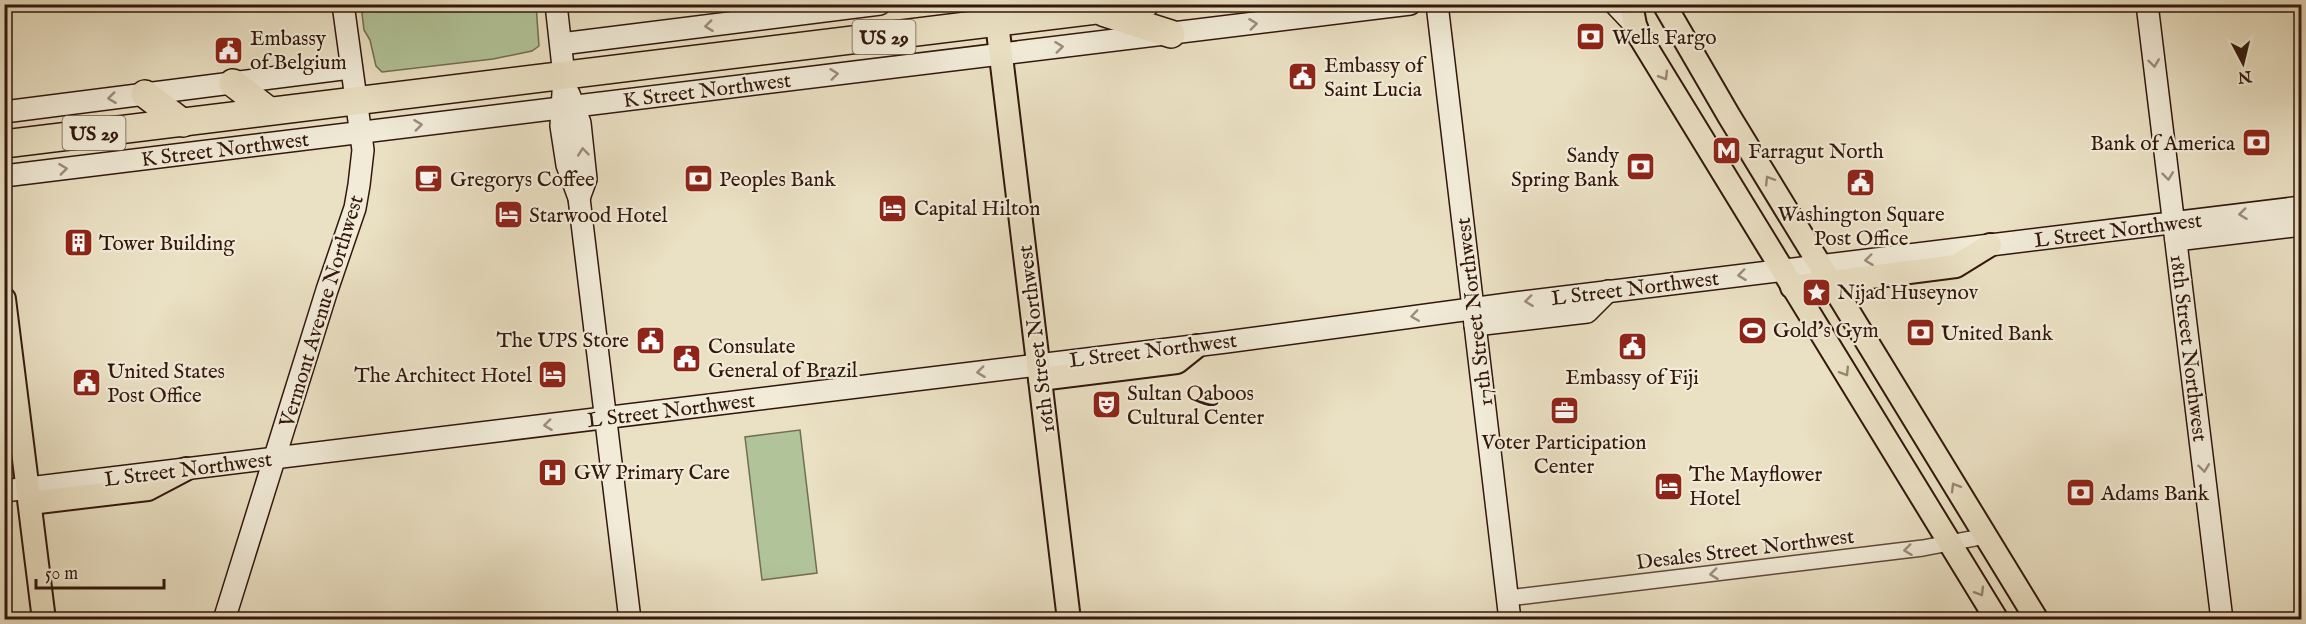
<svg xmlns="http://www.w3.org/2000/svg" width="2306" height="624" viewBox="0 0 2306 624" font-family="'IM FELL English',serif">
<rect width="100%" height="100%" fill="#eae0c3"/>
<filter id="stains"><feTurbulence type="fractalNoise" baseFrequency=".00333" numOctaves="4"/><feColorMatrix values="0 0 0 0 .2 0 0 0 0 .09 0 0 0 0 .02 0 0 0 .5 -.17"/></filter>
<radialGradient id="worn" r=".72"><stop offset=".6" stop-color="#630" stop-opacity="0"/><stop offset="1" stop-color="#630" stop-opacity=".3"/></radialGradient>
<g fill="#b1c398" stroke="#726d52" stroke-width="1.5">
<path d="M361 5H536L539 46 532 51 493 59 382 72 376 66 370 40 364 30Z"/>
<path d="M800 430 817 573 762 580 745 437Z"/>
</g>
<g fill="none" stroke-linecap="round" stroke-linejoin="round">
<defs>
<path id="street" d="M1508 598 1923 548 1986 536"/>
<g id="secondary">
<path d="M556 4 564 76 561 126 567 165 579 198 630 620"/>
<path d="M989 4 997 23"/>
<path d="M1437 4 1510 620"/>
<path d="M1615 4 1635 25"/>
<path d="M2147 4 2222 620"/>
<path d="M561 44 880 4"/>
<path d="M569 94 580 123 586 179 579 198"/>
<path d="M4 112 350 68"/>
<path d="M4 176 1410 4"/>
<path d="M2176 240 2302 225"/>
<path d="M1475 325 1587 312 1608 291"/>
<path d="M4 491 1226 342 1515 303 2302 207"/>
<path d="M224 620 327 290 355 208 359 185 363 150 343 4"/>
</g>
<g id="primary">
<path d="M1631 4 1635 25 1640 37 1997 620"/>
<path d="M1664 4 1729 116 2037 620"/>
<path d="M997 23 1069 620"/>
<path d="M1792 287 1956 266 1990 245"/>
<path d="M4 299 44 620"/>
<path d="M1040 379 1177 362 1197 346"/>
<path d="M30 503 148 489 186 469"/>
</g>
<g id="highway">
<path d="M1105 13 1171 34"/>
<path d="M233 83 269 111"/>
<path d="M145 94 183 123"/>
<path d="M4 144 1145 4"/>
</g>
</defs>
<use href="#street" stroke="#60493a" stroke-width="18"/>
<use href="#secondary" stroke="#32170c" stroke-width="24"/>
<use href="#primary" stroke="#32170c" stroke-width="26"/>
<use href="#highway" stroke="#32170c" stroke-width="30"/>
<use href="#street" stroke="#f1ebd8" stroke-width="15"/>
<use href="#secondary" stroke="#f1ebd8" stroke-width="21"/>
<use href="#primary" stroke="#eae0c3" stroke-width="22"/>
<use href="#highway" stroke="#eae0c3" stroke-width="27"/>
</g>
<defs><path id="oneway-chevron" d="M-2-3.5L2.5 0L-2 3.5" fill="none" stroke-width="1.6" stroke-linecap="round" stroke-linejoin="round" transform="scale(1.5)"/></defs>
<g stroke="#9b8c7c">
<use href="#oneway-chevron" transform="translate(1253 24) rotate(-7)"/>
<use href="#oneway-chevron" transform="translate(709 26) rotate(173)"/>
<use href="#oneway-chevron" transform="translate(1059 47) rotate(-7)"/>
<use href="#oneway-chevron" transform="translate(2154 63) rotate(83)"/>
<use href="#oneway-chevron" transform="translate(834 74) rotate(-7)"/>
<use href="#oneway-chevron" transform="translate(112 98) rotate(173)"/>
<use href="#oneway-chevron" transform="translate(418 125) rotate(-7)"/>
<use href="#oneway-chevron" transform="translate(583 152) rotate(-96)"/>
<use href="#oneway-chevron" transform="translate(63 169) rotate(-7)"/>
<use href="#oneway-chevron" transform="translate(2168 176) rotate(83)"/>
<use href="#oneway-chevron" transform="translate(2243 214) rotate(173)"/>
<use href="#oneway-chevron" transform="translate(1869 260) rotate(173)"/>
<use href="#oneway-chevron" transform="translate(1742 275) rotate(173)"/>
<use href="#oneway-chevron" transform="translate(1529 301) rotate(173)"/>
<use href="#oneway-chevron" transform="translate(1415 316) rotate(172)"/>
<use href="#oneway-chevron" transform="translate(981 372) rotate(173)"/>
<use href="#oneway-chevron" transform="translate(548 425) rotate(173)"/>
<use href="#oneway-chevron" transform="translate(2204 468) rotate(83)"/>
<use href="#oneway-chevron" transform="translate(1908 550) rotate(173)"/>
<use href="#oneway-chevron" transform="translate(1714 574) rotate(173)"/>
</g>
<g stroke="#978671">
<use href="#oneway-chevron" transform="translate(1664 76) rotate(59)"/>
<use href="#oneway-chevron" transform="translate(1769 180) rotate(-122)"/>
<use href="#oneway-chevron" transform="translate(1845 372) rotate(58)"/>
<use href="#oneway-chevron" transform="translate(1955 487) rotate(-121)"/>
<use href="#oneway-chevron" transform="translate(1980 592) rotate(59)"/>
</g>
<defs>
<symbol id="bank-square" viewBox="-11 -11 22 22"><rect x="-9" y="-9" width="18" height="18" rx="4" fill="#8f2418" stroke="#f1ebd8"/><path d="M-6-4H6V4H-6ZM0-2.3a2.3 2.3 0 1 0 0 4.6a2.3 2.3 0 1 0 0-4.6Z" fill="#fff"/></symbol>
<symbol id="civic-square" viewBox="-11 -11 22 22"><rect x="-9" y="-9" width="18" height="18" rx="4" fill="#8f2418" stroke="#f1ebd8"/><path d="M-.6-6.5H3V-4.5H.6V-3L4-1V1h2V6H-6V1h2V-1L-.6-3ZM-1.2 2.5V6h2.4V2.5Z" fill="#fff"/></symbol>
<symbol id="metro-square" viewBox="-11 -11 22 22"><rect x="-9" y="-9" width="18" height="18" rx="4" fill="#8f2418" stroke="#f1ebd8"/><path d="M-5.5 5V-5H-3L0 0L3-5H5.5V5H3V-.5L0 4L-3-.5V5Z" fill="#fff"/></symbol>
<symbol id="cafe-square" viewBox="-11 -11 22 22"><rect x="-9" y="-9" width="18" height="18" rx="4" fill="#8f2418" stroke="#f1ebd8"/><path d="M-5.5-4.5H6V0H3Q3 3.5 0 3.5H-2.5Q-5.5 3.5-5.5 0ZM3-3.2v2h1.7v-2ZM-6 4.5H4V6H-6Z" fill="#fff"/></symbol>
<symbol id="hotel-square" viewBox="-11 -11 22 22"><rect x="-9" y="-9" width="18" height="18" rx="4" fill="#8f2418" stroke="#f1ebd8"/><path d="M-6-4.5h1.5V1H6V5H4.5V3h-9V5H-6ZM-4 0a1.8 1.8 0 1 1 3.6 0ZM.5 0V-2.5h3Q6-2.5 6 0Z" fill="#fff"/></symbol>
<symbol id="building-square" viewBox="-11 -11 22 22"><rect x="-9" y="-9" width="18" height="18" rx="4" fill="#8f2418" stroke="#f1ebd8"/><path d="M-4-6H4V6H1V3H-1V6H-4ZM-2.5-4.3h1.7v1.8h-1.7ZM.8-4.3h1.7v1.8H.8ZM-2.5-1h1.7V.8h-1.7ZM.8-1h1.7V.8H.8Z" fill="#fff"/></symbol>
<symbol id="sight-square" viewBox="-11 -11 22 22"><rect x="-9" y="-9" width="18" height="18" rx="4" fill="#8f2418" stroke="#f1ebd8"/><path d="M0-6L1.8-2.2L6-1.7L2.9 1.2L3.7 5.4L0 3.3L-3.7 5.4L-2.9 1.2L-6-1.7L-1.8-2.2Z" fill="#fff"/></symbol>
<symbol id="stadium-square" viewBox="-11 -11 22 22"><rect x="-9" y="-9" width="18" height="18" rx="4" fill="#8f2418" stroke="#f1ebd8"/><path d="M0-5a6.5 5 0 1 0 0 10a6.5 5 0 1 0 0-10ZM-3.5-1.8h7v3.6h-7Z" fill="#fff"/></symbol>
<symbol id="theatre-square" viewBox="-11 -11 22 22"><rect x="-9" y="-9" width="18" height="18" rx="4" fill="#8f2418" stroke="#f1ebd8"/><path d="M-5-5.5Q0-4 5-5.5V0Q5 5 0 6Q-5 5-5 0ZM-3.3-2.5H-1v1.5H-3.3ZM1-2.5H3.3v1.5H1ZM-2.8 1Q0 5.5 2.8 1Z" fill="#fff"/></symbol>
<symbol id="office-square" viewBox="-11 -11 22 22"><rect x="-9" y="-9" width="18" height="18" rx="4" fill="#8f2418" stroke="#f1ebd8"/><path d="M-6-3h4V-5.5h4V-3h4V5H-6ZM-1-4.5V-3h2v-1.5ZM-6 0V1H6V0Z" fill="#fff"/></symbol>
<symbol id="hospital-square" viewBox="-11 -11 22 22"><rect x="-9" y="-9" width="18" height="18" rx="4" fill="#8f2418" stroke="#f1ebd8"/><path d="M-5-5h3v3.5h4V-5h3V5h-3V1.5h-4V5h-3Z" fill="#fff"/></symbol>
</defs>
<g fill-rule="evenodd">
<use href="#bank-square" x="1574" y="20" width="33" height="33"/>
<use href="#civic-square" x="212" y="34" width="33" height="33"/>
<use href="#civic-square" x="1286" y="60" width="33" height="33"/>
<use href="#bank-square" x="2240" y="126" width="33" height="33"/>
<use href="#metro-square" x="1710" y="134" width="33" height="33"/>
<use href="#bank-square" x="1624" y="150" width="33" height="33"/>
<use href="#cafe-square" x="412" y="162" width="33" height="33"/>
<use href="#bank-square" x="682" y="162" width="33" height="33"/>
<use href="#civic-square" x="1844" y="166" width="33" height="33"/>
<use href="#hotel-square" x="876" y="192" width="33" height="33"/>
<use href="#hotel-square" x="492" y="198" width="33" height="33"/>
<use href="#building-square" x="62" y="226" width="33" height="33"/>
<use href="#sight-square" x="1800" y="276" width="33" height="33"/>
<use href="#stadium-square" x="1736" y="314" width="33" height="33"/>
<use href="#bank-square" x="1904" y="316" width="33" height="33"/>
<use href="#civic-square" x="634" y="324" width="33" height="33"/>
<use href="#civic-square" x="1616" y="330" width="33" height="33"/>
<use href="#civic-square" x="670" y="342" width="33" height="33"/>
<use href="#hotel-square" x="536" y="358" width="33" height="33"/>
<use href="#civic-square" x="70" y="366" width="33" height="33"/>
<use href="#theatre-square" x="1090" y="388" width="33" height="33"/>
<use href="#office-square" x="1548" y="394" width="33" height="33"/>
<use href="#hospital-square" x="536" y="456" width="33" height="33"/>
<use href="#hotel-square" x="1652" y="470" width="33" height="33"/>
<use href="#bank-square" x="2064" y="476" width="33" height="33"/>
</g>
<g text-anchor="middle" stroke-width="4.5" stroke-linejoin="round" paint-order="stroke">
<g fill="#f1ebd8" stroke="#6b5749" stroke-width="1.5">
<rect x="852.5" y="20" width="63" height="34" rx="4.5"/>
<rect x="62.5" y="116" width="63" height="34" rx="4.5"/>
</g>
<g font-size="20" font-weight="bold" fill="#32170c">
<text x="884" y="44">US 29</text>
<text x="94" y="140">US 29</text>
</g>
<g font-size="21" fill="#32170c" stroke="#f1ebd8" text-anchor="start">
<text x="1612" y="44">Wells Fargo</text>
<text x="250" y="45">Embassy<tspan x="250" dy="24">of Belgium</tspan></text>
<text x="1324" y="72">Embassy of<tspan x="1324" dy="24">Saint Lucia</tspan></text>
<text x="2235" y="150" text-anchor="end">Bank of America</text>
<text x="1748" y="158">Farragut North</text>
<text x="1619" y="162" text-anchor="end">Sandy<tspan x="1619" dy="24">Spring Bank</tspan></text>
<text x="450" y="186">Gregorys Coffee</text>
<text x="719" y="186">Peoples Bank</text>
<text x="914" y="215">Capital Hilton</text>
<text x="1861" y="221" text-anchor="middle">Washington Square<tspan x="1861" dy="24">Post Office</tspan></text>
<text x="529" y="222">Starwood Hotel</text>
<text x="99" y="250">Tower Building</text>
<text x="1837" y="299">Nijad Huseynov</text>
<text x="1773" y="337">Gold's Gym</text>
<text x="1941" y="340">United Bank</text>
<text x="629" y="347" text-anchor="end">The UPS Store</text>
<text x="708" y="353">Consulate<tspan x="708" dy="24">General of Brazil</tspan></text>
<text x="107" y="378">United States<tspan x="107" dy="24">Post Office</tspan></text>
<text x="532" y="382" text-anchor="end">The Architect Hotel</text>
<text x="1632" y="384" text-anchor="middle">Embassy of Fiji</text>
<text x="1127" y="400">Sultan Qaboos<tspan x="1127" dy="24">Cultural Center</tspan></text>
<text x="1564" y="449" text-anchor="middle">Voter Participation<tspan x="1564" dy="24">Center</tspan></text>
<text x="574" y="479">GW Primary Care</text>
<text x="1689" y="481">The Mayflower<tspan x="1689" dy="24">Hotel</tspan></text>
<text x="2101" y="500">Adams Bank</text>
</g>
<g font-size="21" fill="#32170c" stroke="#f1ebd8">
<text transform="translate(707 90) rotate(-7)" y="7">K Street Northwest</text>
<text transform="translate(225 149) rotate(-7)" y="7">K Street Northwest</text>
<text transform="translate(2118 230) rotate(-7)" y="7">L Street Northwest</text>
<text transform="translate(1635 288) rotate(-7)" y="7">L Street Northwest</text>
<text transform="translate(321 311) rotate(-73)" y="7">Vermont Avenue Northwest</text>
<text transform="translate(1474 312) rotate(-97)" y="7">17th Street Northwest</text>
<text transform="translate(1036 339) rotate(-97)" y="7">16th Street Northwest</text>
<text transform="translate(2189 348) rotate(83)" y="7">18th Street Northwest</text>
<text transform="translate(1153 350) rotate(-7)" y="7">L Street Northwest</text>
<text transform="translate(671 410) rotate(-7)" y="7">L Street Northwest</text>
<text transform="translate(188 469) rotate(-7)" y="7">L Street Northwest</text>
<text transform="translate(1745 549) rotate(-7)" y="7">Desales Street Northwest</text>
</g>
</g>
<rect width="2306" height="624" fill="none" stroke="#eae0c3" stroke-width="24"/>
<rect x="6" y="6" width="2294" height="612" fill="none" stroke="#32170c" stroke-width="3"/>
<rect x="12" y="12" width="2282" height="600" fill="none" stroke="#32170c" stroke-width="1.5"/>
<g transform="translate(2243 63) rotate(173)" stroke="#f1ebd8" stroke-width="4.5" paint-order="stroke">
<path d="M0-4.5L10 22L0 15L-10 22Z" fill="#32170c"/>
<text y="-9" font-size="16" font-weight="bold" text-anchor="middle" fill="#32170c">N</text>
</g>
<path d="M36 579v9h128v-9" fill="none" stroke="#32170c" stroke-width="3"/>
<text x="45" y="579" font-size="18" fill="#32170c" stroke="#f1ebd8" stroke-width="4.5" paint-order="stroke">50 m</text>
<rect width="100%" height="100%" filter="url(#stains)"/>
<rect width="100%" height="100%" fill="url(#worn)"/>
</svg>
